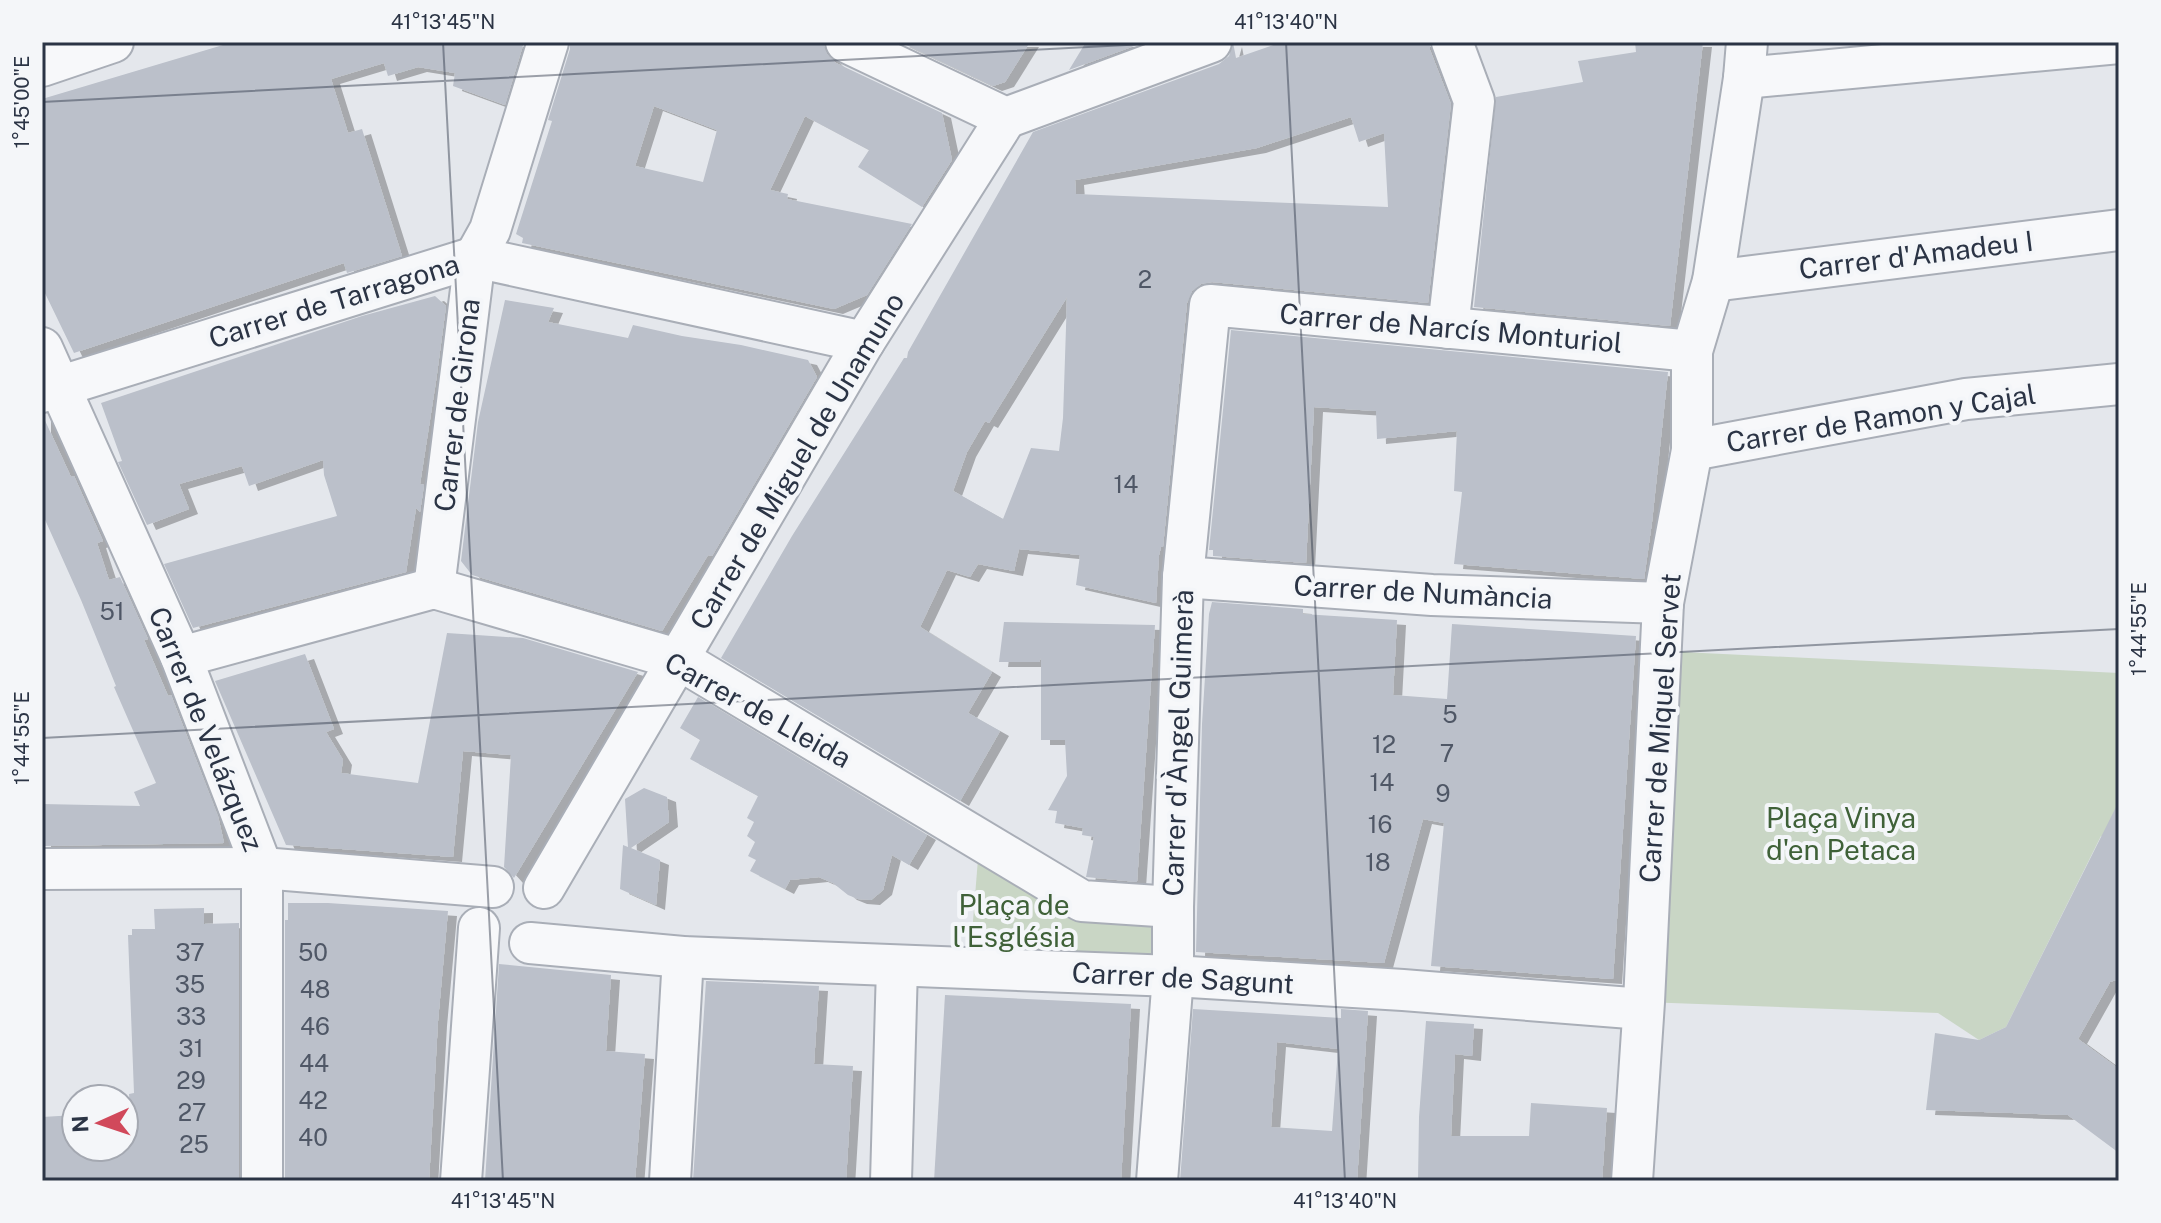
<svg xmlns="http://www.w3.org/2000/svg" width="2161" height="1223" viewBox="0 0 2161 1223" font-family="'Public Sans',sans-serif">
<defs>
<filter id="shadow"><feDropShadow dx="9" dy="5" stdDeviation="0" flood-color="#0004"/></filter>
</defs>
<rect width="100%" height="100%" fill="#e4e7ec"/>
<g fill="#c9d6c5">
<path d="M1661 651 2119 673V844L2101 836 2006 1027 1979 1040 1938 1013 1644 1002Z"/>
<path d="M978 859 1158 918 1154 965 970 958Z"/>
</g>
<g fill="#bbc0ca" fill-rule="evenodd" filter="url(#shadow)">
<path d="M233 42H524L505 105 453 86 455 73 418 67 388 76 384 63 331 79 348 133 362 129 402 256 347 273 344 263 74 353 42 287V99Z"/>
<path d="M570 42H823L827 54 836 63 942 113 952 160 922 207 858 167 869 150 805 116 770 190 788 194 787 199 912 224 867 295 834 309 522 243 523 238 516 234 552 121 548 120 570 49ZM654 106 717 130 703 182 635 166Z"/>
<path d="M900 42H1030L1005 82 993 86Z"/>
<path d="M1086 42H1145L1069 70Z"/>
<path d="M1233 42 1236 58 1282 42H1430V50L1451 104 1428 303 1212 282 1201 284 1192 291 1187 303 1163 547H1161L1159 555 1156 603 1076 585 1080 555 1019 549 1014 571 978 564 970 577 947 570 920 627 992 672 968 713 1000 731 960 801 721 658 792 536 904 358H907L908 352 1033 132 1219 64 1229 56ZM1351 117 1359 142 1384 133 1388 207 1076 194 1075 180 1257 148ZM1067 297 1063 418 1059 451 1031 448 1003 519 953 491 967 452 985 421 989 423Z"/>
<path d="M1635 42H1703L1670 326 1474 307 1496 97 1583 82 1578 61 1636 52Z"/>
<path d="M435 296 446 306 436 381 420 484 424 485 420 512 416 508 406 572 193 628 164 564 337 516 324 475 323 460 249 486 242 466 179 484 189 509 147 525 118 462 122 461 101 403 362 316Z"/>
<path d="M505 300 554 308 548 322 628 338 633 325 682 336 741 345 808 360 817 377 712 556 708 555 662 631 472 575 461 561 478 422Z"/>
<path d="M1231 330 1668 372 1652 522 1644 579 1454 564 1462 492 1454 491 1457 431 1377 439 1376 411 1314 407 1306 563 1213 556V550H1209Z"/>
<path d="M42 414 71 477 74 476 103 541 97 543 109 580 120 577 148 639 144 640 168 696 171 695 218 816 224 843 42 846V804L140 806 134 792 156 783 114 687 116 686 81 600 42 513Z"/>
<path d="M1212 602 1303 609V614L1397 620 1393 695 1447 699 1452 624 1636 636 1613 979 1431 966 1444 823 1423 819 1384 963 1196 952 1202 724 1209 614Z"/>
<path d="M1004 622 1155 625 1137 882 1086 877 1094 837 1082 835 1083 828 1055 823 1057 811 1048 810 1067 776 1065 740H1041V658L1039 662H999Z"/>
<path d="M447 633 523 638 638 672 514 878 504 867 511 755 463 751 453 857 286 845 215 681 305 654 334 729 326 732 343 760 341 773 418 783Z"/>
<path d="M698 697 927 835 909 865 892 855 883 890 871 900 858 899 848 895 833 883 819 877 790 880 785 889 750 871 756 860 748 856 755 842 747 836 754 822 747 818 758 796 690 759 700 740 680 728Z"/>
<path d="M644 788 667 797 669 822 631 848 660 860 656 905 620 889 623 845 628 847 625 799Z"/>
<path d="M2119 801V979L2110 982 2078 1039 2119 1069V1153L2068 1115 1926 1110 1935 1033 1979 1040 2006 1027Z"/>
<path d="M288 903H328L448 911 438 1021 429 1181H285V920H288Z"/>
<path d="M204 908V924L239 923V1181H42V1117L76 1115V1147H124V1113L130 1112 129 1094 134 1093 128 935H132V929H155L154 909Z"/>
<path d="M499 964 611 975 606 1051 645 1054 635 1181H485Z"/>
<path d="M706 981 819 986 814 1064 853 1066 846 1181H693Z"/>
<path d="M945 995 1131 1004 1121 1181H934Z"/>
<path d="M1193 1009 1341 1018V1009L1368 1011 1357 1181H1180ZM1277 1042 1338 1049 1332 1131 1271 1127Z"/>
<path d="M1426 1021 1474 1024 1472 1056 1455 1054 1451 1136H1529L1531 1103 1607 1108 1602 1181H1418L1419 1117Z"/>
</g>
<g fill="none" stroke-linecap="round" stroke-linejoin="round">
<defs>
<g id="minor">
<path d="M846 42 1006 118 1211 42"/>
<path d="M42 66 113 42"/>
<path d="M1744 78 2119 43"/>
<path d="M1713 281 2119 230"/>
<path d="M1448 328 1474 101 1452 42"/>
<path d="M42 348 181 657 262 868V1181"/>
<path d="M42 392 475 257 864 342"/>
<path d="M1692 450 1966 399 2119 384"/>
<path d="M1183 577 1432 595 1663 603"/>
<path d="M434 588 475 257 490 230 548 42"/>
<path d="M181 657 434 588 680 660 1082 901 1173 907"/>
<path d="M42 869 262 868 493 887"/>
<path d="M544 888 864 342 1006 118"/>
<path d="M530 943 683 957 1173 976 1403 990 1643 1009"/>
<path d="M461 1181 479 928"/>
<path d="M670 1181 683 957"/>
<path d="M891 1181 897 967"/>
<path d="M1157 1181 1173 976V907L1183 577 1210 305 1692 351"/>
<path d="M1632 1181 1644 1002 1663 603 1692 450V351L1713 281 1744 78 1747 42"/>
</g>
</defs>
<use href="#minor" stroke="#a9aeb7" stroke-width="44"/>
<use href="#minor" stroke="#f7f8fa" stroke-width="40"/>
</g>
<path fill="none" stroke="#2b3445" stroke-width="2" stroke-opacity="0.45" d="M443 42 503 1181M1286 42 1345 1181M42 102 1184 42M42 738 2119 629"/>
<g text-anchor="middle" stroke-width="8" stroke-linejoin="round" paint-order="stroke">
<g font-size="24" fill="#4f5766">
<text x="1145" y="288">2</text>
<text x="1126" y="493">14</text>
<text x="112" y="620">51</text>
<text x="1450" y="723">5</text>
<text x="1384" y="753">12</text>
<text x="1447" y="762">7</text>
<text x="1382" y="791">14</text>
<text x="1443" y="802">9</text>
<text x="1380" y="833">16</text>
<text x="1378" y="871">18</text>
<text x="190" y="961">37</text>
<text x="313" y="961">50</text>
<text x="190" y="993">35</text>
<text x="315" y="998">48</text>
<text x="191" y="1025">33</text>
<text x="315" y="1035">46</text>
<text x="191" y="1057">31</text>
<text x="314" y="1072">44</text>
<text x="191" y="1089">29</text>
<text x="313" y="1109">42</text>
<text x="192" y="1121">27</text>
<text x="313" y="1146">40</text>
<text x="194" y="1153">25</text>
</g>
<g font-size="28" fill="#2b3445" stroke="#f4f6f9">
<text transform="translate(1916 255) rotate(-7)" y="10">Carrer d'Amadeu I</text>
<text transform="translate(334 301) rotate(-17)" y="10">Carrer de Tarragona</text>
<text transform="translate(1451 328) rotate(5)" y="10">Carrer de Narcís Monturiol</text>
<text transform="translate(457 405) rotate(-83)" y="10">Carrer de Girona</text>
<text transform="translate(1881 418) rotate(-9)" y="10">Carrer de Ramon y Cajal</text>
<text transform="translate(797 461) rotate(-59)" y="10">Carrer de Miguel de Unamuno</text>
<text transform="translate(1423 592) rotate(3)" y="10">Carrer de Numància</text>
<text transform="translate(758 710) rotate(29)" y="10">Carrer de Lleida</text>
<text transform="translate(1660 728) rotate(-86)" y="10">Carrer de Miquel Servet</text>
<text transform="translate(206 729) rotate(68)" y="10">Carrer de Velázquez</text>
<text transform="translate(1178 743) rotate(-88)" y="10">Carrer d'Àngel Guimerà</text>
<text transform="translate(1183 978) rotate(3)" y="10">Carrer de Sagunt</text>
</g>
<g font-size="28" fill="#3f6138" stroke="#f4f6f9">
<text x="1841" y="828">Plaça Vinya<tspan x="1841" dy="32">d'en Petaca</tspan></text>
<text x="1014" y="915">Plaça de<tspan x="1014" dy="32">l'Església</tspan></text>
</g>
</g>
<rect width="2161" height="1223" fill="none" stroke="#f4f6f9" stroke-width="88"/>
<g transform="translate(100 1123) rotate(267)"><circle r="38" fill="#f4f6f9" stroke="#a4a8b1" stroke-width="2"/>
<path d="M0-6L14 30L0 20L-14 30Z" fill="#d1495b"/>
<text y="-12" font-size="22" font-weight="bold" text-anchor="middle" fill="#2b3445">N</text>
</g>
<rect x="44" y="44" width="2073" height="1135" fill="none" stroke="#2b3445" stroke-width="3"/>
<g font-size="20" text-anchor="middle" fill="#2b3445">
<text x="443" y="29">41°13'45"N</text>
<text x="1286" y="29">41°13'40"N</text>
<text transform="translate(22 102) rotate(-90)" y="7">1°45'00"E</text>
<text transform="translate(2139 629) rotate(-90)" y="7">1°44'55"E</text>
<text transform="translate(22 738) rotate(-90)" y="7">1°44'55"E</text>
<text x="503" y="1208">41°13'45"N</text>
<text x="1345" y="1208">41°13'40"N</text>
</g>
</svg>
